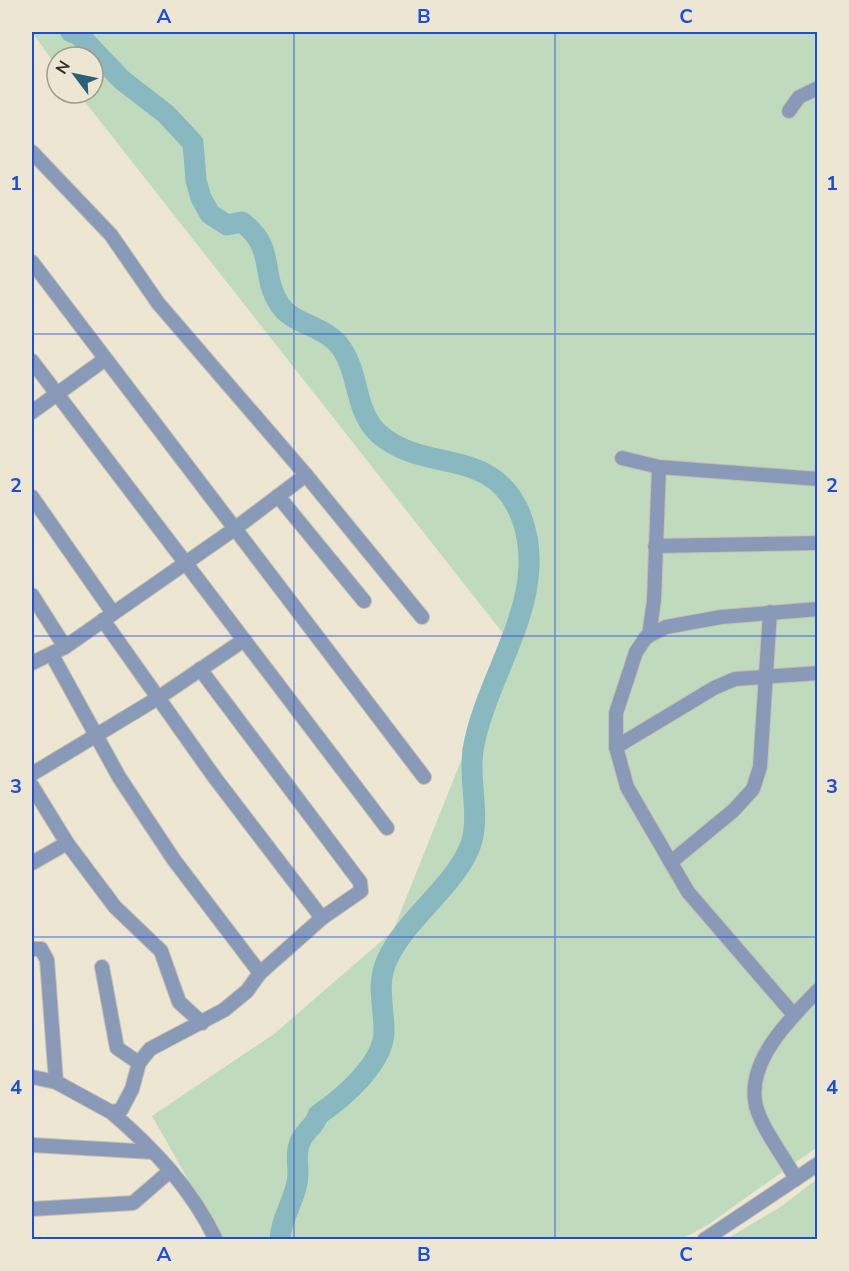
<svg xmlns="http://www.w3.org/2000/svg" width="849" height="1271" viewBox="0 0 849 1271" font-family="'Nunito Sans',sans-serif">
<rect width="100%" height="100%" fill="#ece6d2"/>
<g fill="#bfdabd">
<path d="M32 32H817V1147L709 1224 682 1239H222L152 1116 274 1034 393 931 509 641 78 93H93V57H57V67Z"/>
<path d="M817 1179V1239H727L782 1206Z"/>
</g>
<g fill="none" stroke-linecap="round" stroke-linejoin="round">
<path stroke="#8ab8c0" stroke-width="21" d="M71 32 79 35 122 80 166 114 193 143 196 180 201 198 210 214 227 225 242 222C277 249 259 273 280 305 293 325 326 325 342 349 360 376 354 411 379 434 427 475 493 445 521 516 552 597 486 672 473 750 468 782 482 819 469 849 450 891 407 917 387 960 376 984 384 1006 384 1031 384 1063 343 1098 318 1115 315 1126 308 1128 302 1138 295 1150 298 1162 298 1175 297 1198 281 1216 280 1240"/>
<defs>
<g id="minor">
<path d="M789 111 799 97 818 88"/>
<path d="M32 152 111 235 158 303 306 475 422 617"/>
<path d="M32 262 424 777"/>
<path d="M32 361 387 828"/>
<path d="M32 412 104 360"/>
<path d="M622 458 659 467 818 479"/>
<path d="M278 496 364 601"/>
<path d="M32 497 113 613"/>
<path d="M655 546 818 543"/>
<path d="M32 595 65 647"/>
<path d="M103 620 215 778 322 918"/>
<path d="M649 636 654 600 659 467"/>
<path d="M52 655 119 777 174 860 260 973"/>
<path d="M32 663 65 647 233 530 306 475"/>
<path d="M616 747 714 688 735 679 818 673"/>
<path d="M32 774 158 698 244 640"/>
<path d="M32 786 67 843 115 907 161 951 179 1002 202 1023"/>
<path d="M671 862 734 810 753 789 760 767 770 612"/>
<path d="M32 863 67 843"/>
<path d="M32 949H41L47 960 56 1082"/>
<path d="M102 967 117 1048 139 1063"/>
<path d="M794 1015 688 892 627 787 616 747V713L636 652 646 637 666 627 721 617 818 609"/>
<path d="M32 1077 56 1082 111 1112 121 1110 132 1089 139 1063 150 1049 224 1010 247 991 260 973 322 918 361 891 360 882 200 669"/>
<path d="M111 1112C153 1148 192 1189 216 1240"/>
<path d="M32 1145 153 1152"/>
<path d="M796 1179C785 1158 758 1124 755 1101 749 1058 791 1018 818 990"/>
<path d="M32 1209 133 1203 170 1171"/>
<path d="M704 1240 818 1164"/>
</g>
</defs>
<use href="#minor" stroke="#c6c1af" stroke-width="16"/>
<use href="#minor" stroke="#899ab9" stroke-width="14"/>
</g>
<path fill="none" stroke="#1d4ed8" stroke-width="1.5" stroke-opacity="0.55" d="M294 32V1240M555 32V1240M32 334H818M32 636H818M32 937H818"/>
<rect width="849" height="1271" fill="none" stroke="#ece6d2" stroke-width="66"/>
<g transform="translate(75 75) rotate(302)"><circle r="28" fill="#ece6d2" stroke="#a09c8c" stroke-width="1.5"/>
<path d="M0-4.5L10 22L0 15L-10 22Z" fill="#29617b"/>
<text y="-9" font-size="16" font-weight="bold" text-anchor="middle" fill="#2e2c24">N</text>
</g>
<rect x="33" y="33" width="783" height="1205" fill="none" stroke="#1d4ed8" stroke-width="2"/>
<g font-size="20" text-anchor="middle" font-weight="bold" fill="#1d4ed8">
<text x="164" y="23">A</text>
<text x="424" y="23">B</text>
<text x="686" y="23">C</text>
<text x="16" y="190">1</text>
<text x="832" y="190">1</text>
<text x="16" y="492">2</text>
<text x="832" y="492">2</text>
<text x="16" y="793">3</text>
<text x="832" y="793">3</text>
<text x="16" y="1094">4</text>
<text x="832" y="1094">4</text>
<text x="164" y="1261">A</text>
<text x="424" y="1261">B</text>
<text x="686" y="1261">C</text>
</g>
</svg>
